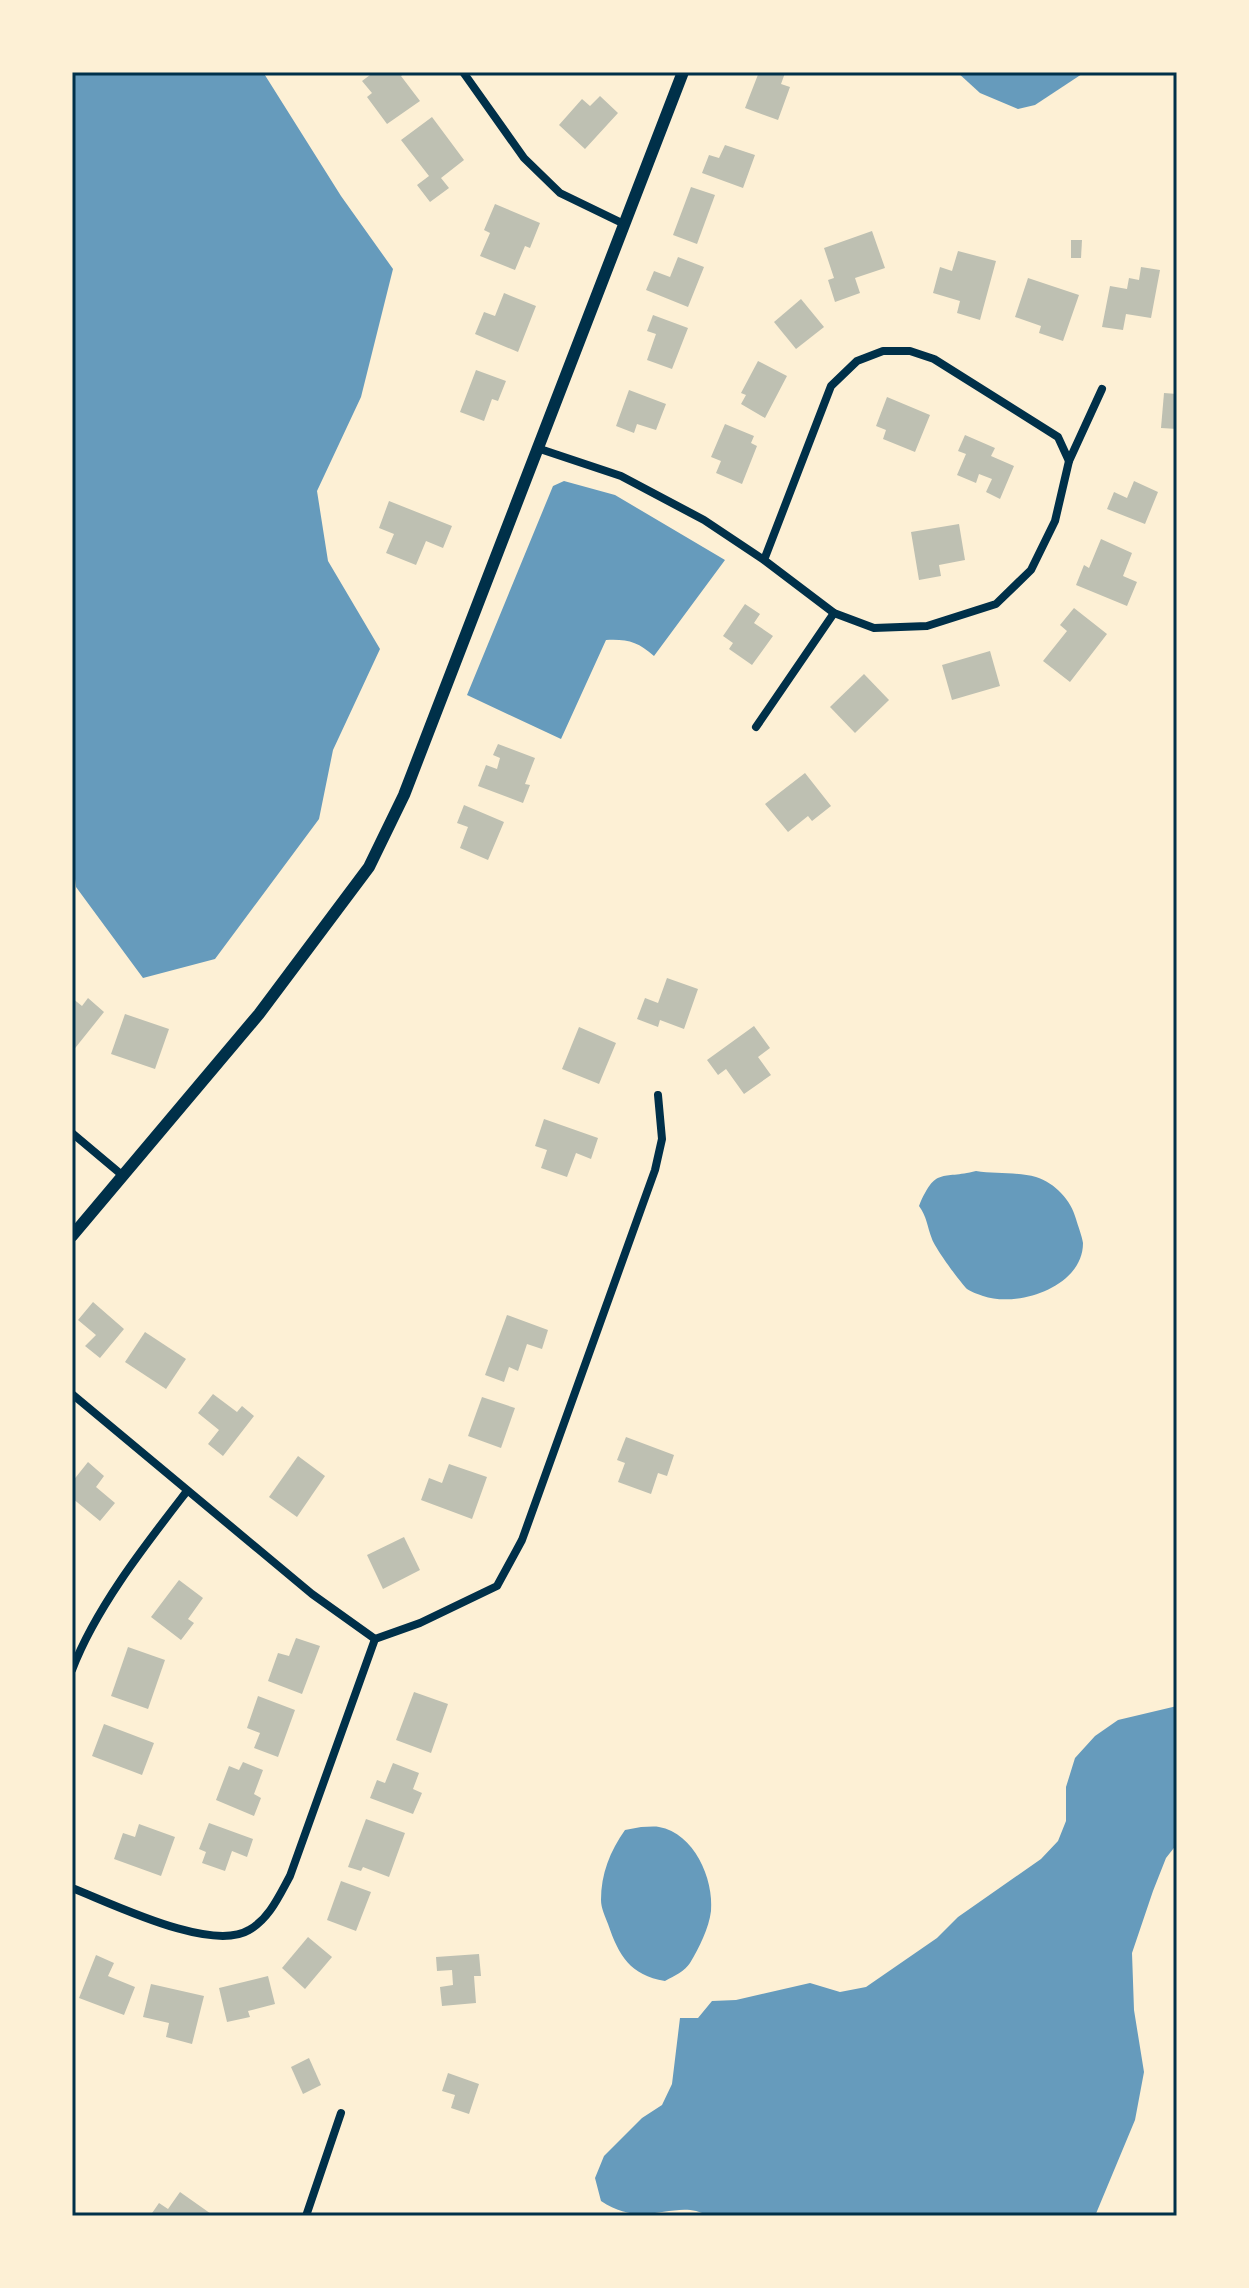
<svg xmlns="http://www.w3.org/2000/svg" width="1249" height="2288" viewBox="0 0 1249 2288" font-family="'Source Sans 3',sans-serif">
<rect width="100%" height="100%" fill="#fdf0d5"/>
<g fill="#669bbc">
<path d="M72 72H263L341 196 393 269 361 397 317 491 328 561 380 649 333 750 319 819 215 959 143 978 76 887 72 855Z"/>
<path d="M957 72H1085L1035 105 1018 109 980 93Z"/>
<path d="M564 481 615 495 725 560 654 656C638 642 628 639 606 640L561 739 467 695 553 486Z"/>
<path d="M976 1171C995 1174 1019 1172 1036 1177 1055 1183 1071 1200 1076 1219 1078 1226 1082 1236 1083 1243 1083 1287 1018 1308 983 1296 978 1294 971 1292 967 1289 960 1282 935 1248 932 1239 927 1226 927 1217 919 1206 936 1166 941 1180 976 1171Z"/>
<path d="M1177 1706V1844L1166 1858 1153 1891 1132 1953 1134 2010 1144 2072 1135 2120 1095 2216H708C676 2197 645 2231 601 2201L595 2178 604 2156 642 2118 662 2105 672 2084 680 2018H698L712 2001 736 2000 810 1983 840 1992 866 1987 937 1938 958 1917 1041 1859 1058 1841 1066 1821V1787L1075 1758 1095 1736 1118 1720Z"/>
<path d="M641 1827C647 1827 654 1826 659 1827 694 1833 714 1879 711 1911 709 1928 699 1948 690 1963 685 1971 674 1976 665 1981 630 1975 619 1956 608 1924 605 1916 601 1908 601 1900 601 1874 610 1851 625 1830Z"/>
</g>
<g fill="#bec0b2">
<path d="M374 72H407L401 76 420 101 387 124 367 97 372 93 362 81Z"/>
<path d="M759 72 785 73 781 84 790 87 778 120 745 108Z"/>
<path d="M600 96 618 113 585 149 559 125 582 99 590 106Z"/>
<path d="M432 117 464 160 441 178 449 188 430 202 417 185 429 176 401 140Z"/>
<path d="M725 145 755 155 743 188 702 173 709 155 719 158Z"/>
<path d="M691 187 715 195 697 244 673 235Z"/>
<path d="M495 204 540 223 530 248 525 246 515 270 480 256 490 233 484 230Z"/>
<path d="M872 231 885 268 855 278 860 293 835 302 828 280 834 278 824 248Z"/>
<path d="M1071 240H1082L1081 258H1071Z"/>
<path d="M958 251 996 261 980 320 957 313 960 301 933 293 940 267 952 271Z"/>
<path d="M678 257 704 267 688 307 646 290 654 271 670 277Z"/>
<path d="M1141 267 1160 270 1151 318 1126 314 1123 330 1102 327 1110 286 1127 289 1129 278 1139 280Z"/>
<path d="M1028 278 1079 295 1063 341 1039 333 1041 326 1015 317Z"/>
<path d="M504 293 536 306 518 352 475 334 484 312 495 316Z"/>
<path d="M801 299 824 327 796 349 774 322Z"/>
<path d="M653 315 688 328 672 369 647 360 656 334 647 331Z"/>
<path d="M758 361 787 376 765 418 741 404 746 395 741 393Z"/>
<path d="M476 370 506 381 498 401 492 399 484 421 460 412Z"/>
<path d="M629 390 666 404 656 430 637 424 634 433 616 426Z"/>
<path d="M1164 393 1177 394V429L1161 428Z"/>
<path d="M887 397 930 415 915 452 883 439 886 430 876 426Z"/>
<path d="M725 424 754 436 751 443 757 446 742 484 716 473 721 461 711 457Z"/>
<path d="M965 435 995 448 991 456 1014 466 1000 499 986 492 992 479 979 474 976 483 957 475 966 454 958 451Z"/>
<path d="M1134 481 1158 492 1145 524 1107 509 1114 492 1127 498Z"/>
<path d="M389 501 452 526 443 548 426 541 416 565 386 553 394 534 379 528Z"/>
<path d="M959 524 965 560 939 565 941 576 919 580 911 532Z"/>
<path d="M1101 539 1132 553 1123 576 1137 582 1127 606 1076 585 1084 565 1089 568Z"/>
<path d="M745 604 760 614 754 623 773 636 752 665 729 649 733 643 723 636Z"/>
<path d="M1074 608 1107 634 1070 682 1043 661 1067 631 1060 625Z"/>
<path d="M990 651 1000 686 952 700 942 665Z"/>
<path d="M864 674 889 700 855 733 830 707Z"/>
<path d="M498 744 535 758 525 784 530 785 523 803 478 786 486 765 497 769 500 758 493 755Z"/>
<path d="M805 773 831 806 812 821 808 816 788 832 765 804Z"/>
<path d="M464 805 504 822 488 860 460 848 468 827 457 823Z"/>
<path d="M667 978 698 989 684 1029 660 1020 658 1027 637 1019 645 998 658 1003Z"/>
<path d="M72 998 82 1006 88 998 104 1012 72 1052Z"/>
<path d="M125 1014 169 1029 155 1069 111 1054Z"/>
<path d="M754 1026 770 1048 758 1057 771 1075 744 1094 726 1069 718 1075 707 1060Z"/>
<path d="M579 1027 616 1043 599 1084 562 1069Z"/>
<path d="M544 1119 598 1138 591 1159 576 1153 567 1177 541 1168 547 1150 535 1146Z"/>
<path d="M93 1302 124 1329 100 1358 85 1346 96 1335 78 1320Z"/>
<path d="M507 1315 548 1330 542 1349 527 1344 518 1371 509 1367 504 1382 485 1375Z"/>
<path d="M145 1332 186 1359 166 1389 125 1362Z"/>
<path d="M213 1394 237 1412 242 1406 254 1416 223 1456 208 1444 219 1430 198 1413Z"/>
<path d="M482 1397 515 1408 501 1448 468 1436Z"/>
<path d="M626 1437 674 1455 667 1476 658 1473 651 1494 618 1482 625 1463 617 1460Z"/>
<path d="M298 1456 325 1476 297 1517 269 1497Z"/>
<path d="M88 1462 104 1476 96 1487 115 1503 100 1521 72 1498V1482Z"/>
<path d="M449 1464 487 1477 472 1519 421 1500 429 1478 442 1483Z"/>
<path d="M404 1537 420 1570 383 1589 367 1555Z"/>
<path d="M179 1580 203 1598 188 1619 194 1623 181 1640 151 1617Z"/>
<path d="M296 1638 320 1646 302 1694 268 1681 278 1653 289 1656Z"/>
<path d="M128 1647 165 1660 148 1709 111 1696Z"/>
<path d="M414 1692 448 1704 431 1753 396 1740Z"/>
<path d="M258 1696 295 1710 278 1757 254 1748 260 1733 247 1728Z"/>
<path d="M104 1724 154 1743 142 1775 92 1756Z"/>
<path d="M243 1762 263 1770 254 1794 261 1798 254 1816 216 1800 229 1766 239 1770Z"/>
<path d="M393 1763 419 1773 413 1789 422 1793 413 1814 370 1798 377 1780 385 1783Z"/>
<path d="M366 1819 405 1833 389 1877 363 1867 361 1871 348 1867Z"/>
<path d="M209 1823 253 1839 247 1857 232 1851 225 1871 202 1863 206 1852 199 1849Z"/>
<path d="M139 1824 175 1837 161 1876 114 1859 123 1833 135 1837Z"/>
<path d="M341 1881 371 1892 356 1931 327 1920Z"/>
<path d="M308 1937 332 1957 305 1989 282 1968Z"/>
<path d="M479 1954 481 1976H474L476 2003 442 2006 440 1987 453 1985 452 1970 437 1971 436 1957Z"/>
<path d="M96 1955 114 1963 108 1976 135 1987 124 2015 79 1998Z"/>
<path d="M268 1976 275 2004 248 2011 250 2017 227 2022 219 1988Z"/>
<path d="M151 1984 204 1996 192 2044 166 2037 169 2023 143 2017Z"/>
<path d="M309 2058 321 2085 303 2094 291 2067Z"/>
<path d="M448 2073 479 2084 469 2114 451 2108 455 2095 442 2091Z"/>
<path d="M180 2192 214 2216H150L159 2203 168 2209Z"/>
</g>
<g fill="none" stroke-linecap="round" stroke-linejoin="round">
<g stroke="#003049" stroke-width="8">
<path d="M463 72 524 158 560 193 624 224"/>
<path d="M537 448 621 476 704 520 764 560 834 613 874 628 927 626 996 604 1031 570 1055 521 1069 461 1058 437 934 359 910 351H883L857 361 831 386 764 560"/>
<path d="M1069 461 1102 389"/>
<path d="M756 727 834 613"/>
<path d="M72 1133 122 1175"/>
<path d="M72 1394 312 1594 375 1639"/>
<path d="M72 1670C96 1607 146 1544 187 1491"/>
<path d="M72 1888C111 1903 211 1953 249 1930 269 1919 279 1896 290 1876L375 1639 420 1623 497 1586 522 1540 655 1170 662 1139 658 1095"/>
<path d="M306 2216 341 2113"/>
</g>
<path stroke="#003049" stroke-width="12" d="M72 1236 259 1014 369 867 404 795 683 72"/>
</g>
<rect width="1249" height="2288" fill="none" stroke="#fdf0d5" stroke-width="148"/>
<rect x="74" y="74" width="1101" height="2140" fill="none" stroke="#003049" stroke-width="3"/>
</svg>
